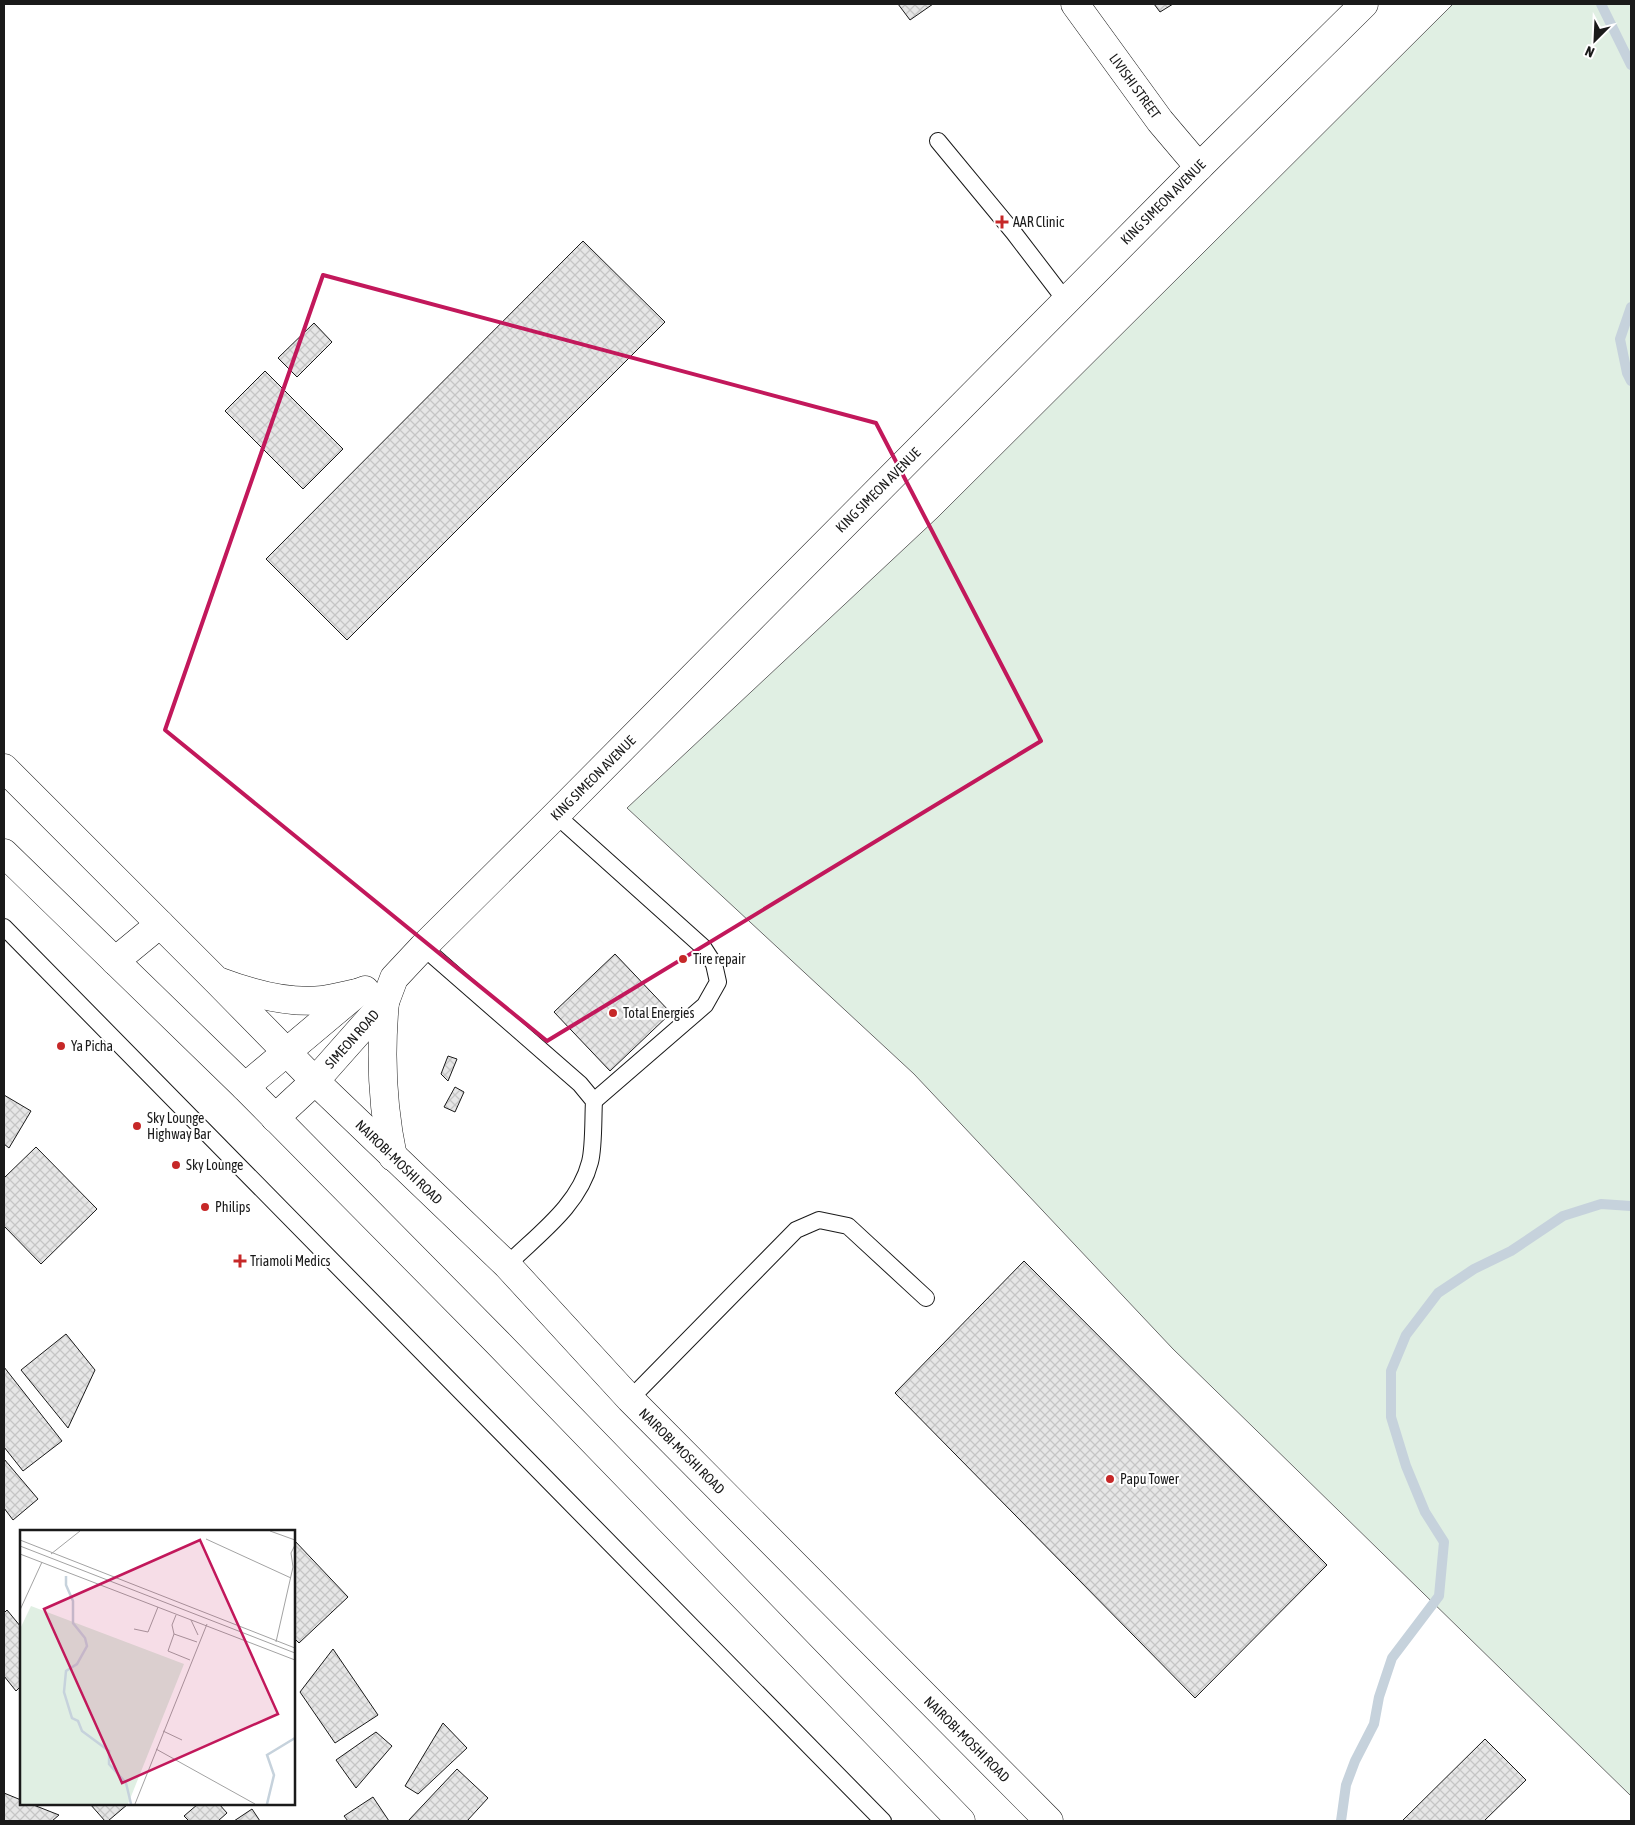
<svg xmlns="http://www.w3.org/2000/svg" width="1635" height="1825" viewBox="0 0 1635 1825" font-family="'Asap Condensed',sans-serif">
<defs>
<pattern id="building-cross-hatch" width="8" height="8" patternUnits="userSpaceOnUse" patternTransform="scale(1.25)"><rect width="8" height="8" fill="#e6e6e6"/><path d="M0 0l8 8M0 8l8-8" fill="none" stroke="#c5c5c5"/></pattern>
</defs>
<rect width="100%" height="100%" fill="#fff"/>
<path fill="#e0efe3" stroke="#6a6a6a" d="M1453 4H1631V1796L1173 1349 914 1074 627 808 937 518Z"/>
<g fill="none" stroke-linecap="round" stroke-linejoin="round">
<g stroke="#c6d2dc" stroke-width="10">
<path d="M1601 4 1631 65"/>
<path d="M1631 307 1620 339 1627 373 1631 381"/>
<path d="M1341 1821 1346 1785 1355 1761 1374 1724 1379 1697 1392 1658 1439 1596 1444 1542 1425 1512 1406 1466 1391 1417V1371L1406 1335 1438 1293 1474 1269 1511 1251 1563 1216 1601 1204 1631 1206"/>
</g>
</g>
<g fill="url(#building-cross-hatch)" stroke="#1a1a1a">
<path d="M898 4H933L910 20Z"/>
<path d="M1154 4H1173L1160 12Z"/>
<path d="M583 241 665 322 347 640 266 559Z"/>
<path d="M314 323 332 342 297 377 278 358Z"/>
<path d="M265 371 343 449 303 489 225 411Z"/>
<path d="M615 954 671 1013 610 1071 554 1012Z"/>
<path d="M448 1056 457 1059 448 1081 441 1074Z"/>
<path d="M455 1087 464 1092 455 1112 444 1107Z"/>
<path d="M4 1095 31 1111 9 1148 4 1144Z"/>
<path d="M36 1147 97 1209 41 1264 4 1226V1178Z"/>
<path d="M1024 1261 1327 1565 1195 1698 895 1393Z"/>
<path d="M66 1334 95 1370 68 1428 21 1370Z"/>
<path d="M4 1367 62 1441 23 1471 4 1447Z"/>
<path d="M4 1459 38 1499 13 1520 4 1508Z"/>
<path d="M294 1540 348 1597 299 1643 294 1638Z"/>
<path d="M7 1610 21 1627V1686L16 1691 4 1676V1613Z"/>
<path d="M333 1649 378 1715 335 1743 300 1692Z"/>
<path d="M443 1723 467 1748 418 1794 405 1786Z"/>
<path d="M376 1732 392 1746 356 1788 336 1760Z"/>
<path d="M1485 1739 1526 1780 1484 1821H1402Z"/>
<path d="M457 1769 488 1798 467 1821H408Z"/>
<path d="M4 1793 21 1800V1804H31L59 1815 52 1821H4Z"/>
<path d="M373 1797 389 1821H348L344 1816Z"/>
<path d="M90 1804H128L108 1821H105Z"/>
<path d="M198 1804H219L227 1813 218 1821H189L184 1816Z"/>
<path d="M252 1809 260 1821H234Z"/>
</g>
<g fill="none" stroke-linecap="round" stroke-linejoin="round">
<defs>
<g id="lane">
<path d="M938 141 1014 233 1066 301"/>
<path d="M556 815 703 947 714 964 718 982 705 1005 594 1101"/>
<path d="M4 927 883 1821"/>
<path d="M423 947 580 1084 594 1101C593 1118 594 1147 590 1162 579 1206 537 1235 507 1265"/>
<path d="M630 1399 796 1230 819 1220 848 1226 926 1298"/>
</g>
<path id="street" d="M1075 4 1160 121 1199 167"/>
<g id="primary">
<path d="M245 1087 357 993 365 990"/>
<path d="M275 1118 315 1081 385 1002 394 978 423 947 556 815 1199 167 1364 4"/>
</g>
<g id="highway">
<path d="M4 768 217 981 315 1081 507 1265 630 1399 1049 1821"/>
<path d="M4 853 245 1087 497 1342 961 1821"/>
<path d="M115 961 160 924"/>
<path d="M221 982C253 994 289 1004 323 1000 335 998 346 995 357 993"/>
<path d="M385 1002C380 1055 382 1105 393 1157"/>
</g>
</defs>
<use href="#lane" stroke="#1a1a1a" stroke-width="18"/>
<use href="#street" stroke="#1a1a1a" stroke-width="29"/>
<use href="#primary" stroke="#1a1a1a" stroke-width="29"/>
<use href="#highway" stroke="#1a1a1a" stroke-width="29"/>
<use href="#lane" stroke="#fff" stroke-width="16"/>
<use href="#street" stroke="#fff" stroke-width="28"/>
<use href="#primary" stroke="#fff" stroke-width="28"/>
<use href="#highway" stroke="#fff" stroke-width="28"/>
</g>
<path fill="none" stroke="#c2185b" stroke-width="4" stroke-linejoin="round" d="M323 275 876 423 1041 741 547 1041 165 730Z"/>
<g fill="#c62828" stroke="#fff" stroke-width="2">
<path d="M999.5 214.5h5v5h5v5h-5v5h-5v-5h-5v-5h5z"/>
<circle cx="683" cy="959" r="5"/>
<circle cx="613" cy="1013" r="5"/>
<circle cx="61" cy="1046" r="5"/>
<circle cx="137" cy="1126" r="5"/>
<circle cx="176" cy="1165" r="5"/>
<circle cx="205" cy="1207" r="5"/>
<path d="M237.5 1253.5h5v5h5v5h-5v5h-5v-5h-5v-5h5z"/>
<circle cx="1110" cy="1479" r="5"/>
</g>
<g text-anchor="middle" stroke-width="4" stroke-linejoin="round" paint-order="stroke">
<g font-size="14" fill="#1a1a1a" stroke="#fff">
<text transform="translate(1135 86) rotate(54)" y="5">LIVISHI STREET</text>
<text transform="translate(1163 202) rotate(-45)" y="5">KING SIMEON AVENUE</text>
<text transform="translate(878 490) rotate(-45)" y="5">KING SIMEON AVENUE</text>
<text transform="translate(593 778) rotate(-45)" y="5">KING SIMEON AVENUE</text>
<text transform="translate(352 1039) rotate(-48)" y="5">SIMEON ROAD</text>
<text transform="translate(399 1162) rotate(44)" y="5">NAIROBI-MOSHI ROAD</text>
<text transform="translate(682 1451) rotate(45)" y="5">NAIROBI-MOSHI ROAD</text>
<text transform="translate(967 1739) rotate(45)" y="5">NAIROBI-MOSHI ROAD</text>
</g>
<g font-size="14" fill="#1a1a1a" stroke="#fff" text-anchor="start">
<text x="1013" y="227">AAR Clinic</text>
<text x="693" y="964">Tire repair</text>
<text x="623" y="1018">Total Energies</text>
<text x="71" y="1051">Ya Picha</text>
<text x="147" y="1123">Sky Lounge<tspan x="147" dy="16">Highway Bar</tspan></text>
<text x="186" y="1170">Sky Lounge</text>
<text x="215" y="1212">Philips</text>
<text x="250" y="1266">Triamoli Medics</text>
<text x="1120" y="1484">Papu Tower</text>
</g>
</g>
<g transform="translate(20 1530)">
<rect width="275" height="275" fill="#fff"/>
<path d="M11 76 164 134 108 274H0V99Z" fill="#e0efe3"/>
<path fill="none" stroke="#c6d2dc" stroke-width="2.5" d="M46 46V55L53 71V93L65 108 67 116 57 134 46 141 44 162 52 188 58 191 62 201 89 221V234L106 253 111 274M247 274 254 245 247 225 275 208"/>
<path fill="none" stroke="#a3a3a3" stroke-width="1" d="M250 1 275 10M186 9 271 48M0 10 275 118M0 16 275 123M0 24 275 130M31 24 60 1M0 80 22 32M156 85 152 95 154 104 177 112M171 90 178 105M114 99 128 102 138 77M154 104 148 121 170 130M256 112 273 37 271 23 275 15M143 201 162 210M136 219 235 274M115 274 187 94"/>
<path fill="#c2185b" fill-opacity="0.15" stroke="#c2185b" stroke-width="2.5" d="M180 10 258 184 102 253 24 79Z"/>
<rect width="275" height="275" fill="none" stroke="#1a1a1a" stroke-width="2.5"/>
</g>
<rect width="1635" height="1825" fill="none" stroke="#1a1a1a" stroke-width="10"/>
<g transform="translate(1595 40) rotate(204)" stroke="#ffffff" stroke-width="4" paint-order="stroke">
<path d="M0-4L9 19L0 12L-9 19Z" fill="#1a1a1a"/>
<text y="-8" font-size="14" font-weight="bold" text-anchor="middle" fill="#1a1a1a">N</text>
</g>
</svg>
